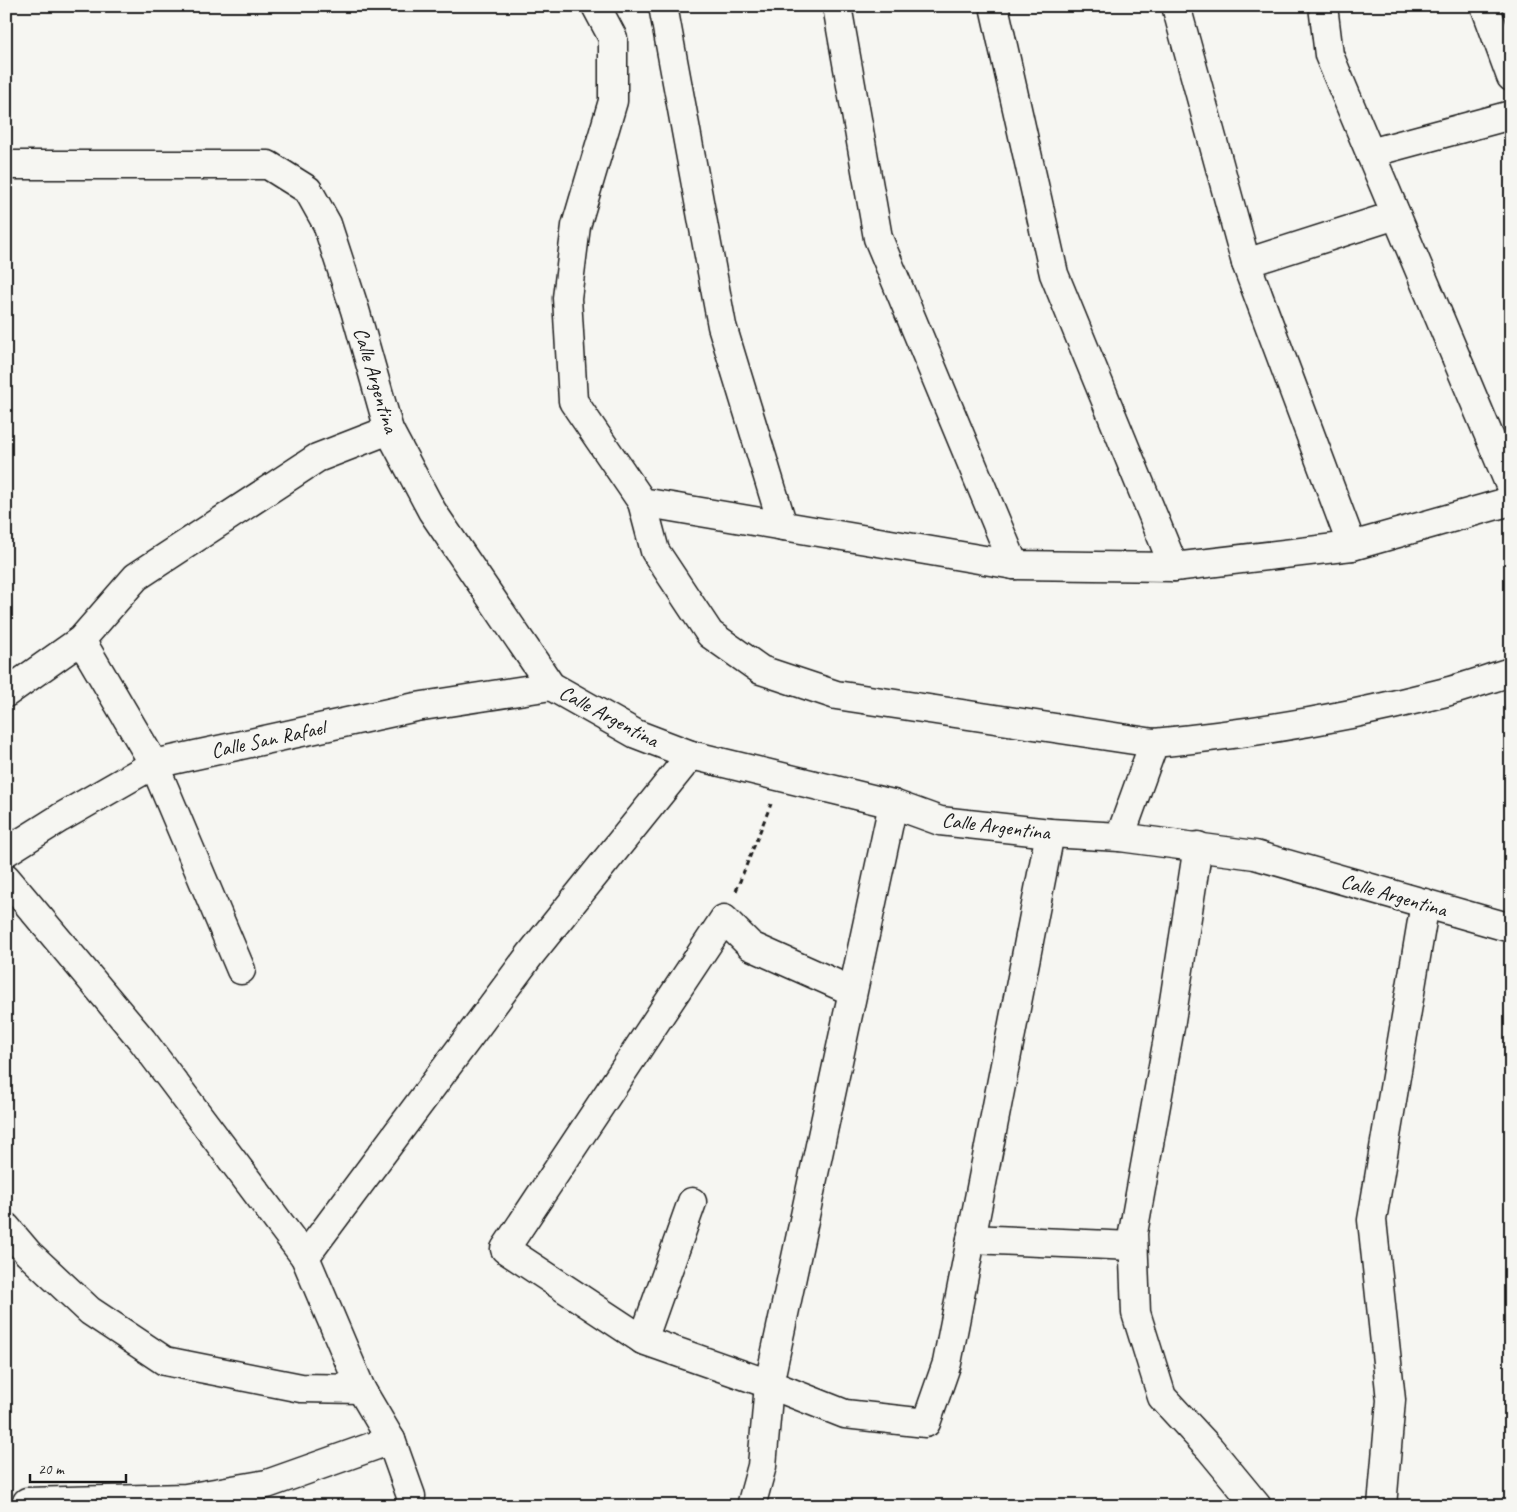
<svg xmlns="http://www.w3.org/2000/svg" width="1517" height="1512" viewBox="0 0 1517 1512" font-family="Caveat,sans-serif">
<rect width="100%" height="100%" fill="#f6f6f2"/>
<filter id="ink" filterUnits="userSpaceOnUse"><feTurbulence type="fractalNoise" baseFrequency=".02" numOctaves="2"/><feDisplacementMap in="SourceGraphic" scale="10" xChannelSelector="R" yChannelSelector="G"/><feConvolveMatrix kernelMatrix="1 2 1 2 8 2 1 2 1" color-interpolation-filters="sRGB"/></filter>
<g filter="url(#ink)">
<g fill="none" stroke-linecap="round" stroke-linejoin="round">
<defs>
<g id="street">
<path d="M596 6 613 38V101L576 226 567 298 573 401 642 502 1014 565 1174 567 1352 546 1511 501"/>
<path d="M663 6 722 326 783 526"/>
<path d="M837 6 878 238 1014 565"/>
<path d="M994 6 1054 274 1174 567"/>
<path d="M1176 6 1246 263 1352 546"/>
<path d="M1323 6 1329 55 1511 488"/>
<path d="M1370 153 1511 115"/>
<path d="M6 165H268L308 190 327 224 355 310 389 430 432 511 551 686 636 734 691 755 893 804 940 821 1050 833 1120 837 1255 855 1511 928"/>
<path d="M1246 263 1396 215"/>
<path d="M642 502 655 551 710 634 761 670 836 695 1154 743"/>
<path d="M81 640 154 764 241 970"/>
<path d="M6 693 81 640 136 577 317 458 389 430"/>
<path d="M1120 837 1154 743C1249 734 1345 718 1438 694 1463 688 1487 679 1511 672"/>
<path d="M1198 846 1170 1027 1133 1233 1136 1313 1162 1397 1210 1449 1257 1506"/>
<path d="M6 852 60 818 154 764 416 707 551 686"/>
<path d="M6 878 142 1040 305 1257 361 1389 391 1440 411 1496 410 1506"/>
<path d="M852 991 751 946 724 919 505 1249 643 1340 769 1384 845 1414 926 1423 947 1363 1050 833"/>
<path d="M6 1227 28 1253 90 1311 165 1361 301 1388 361 1389"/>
<path d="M971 1239 1133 1246"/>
<path d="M305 1257 530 955 691 755"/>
<path d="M643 1340 692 1202"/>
<path d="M27 1502 186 1498 267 1484 391 1440"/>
<path d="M751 1506 762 1466 769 1384 893 804"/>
<path d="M1382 1506 1391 1400 1372 1220 1425 903"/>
</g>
<path id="secondary" d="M1485 6 1511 77"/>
</defs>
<use href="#street" stroke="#1c1c1c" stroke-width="31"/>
<use href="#secondary" stroke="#1c1c1c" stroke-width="31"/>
<path stroke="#1c1c1c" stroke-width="3" stroke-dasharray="5 4" stroke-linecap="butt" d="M736 891 771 804"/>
<use href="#street" stroke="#f6f6f2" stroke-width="28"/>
<use href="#secondary" stroke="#f6f6f2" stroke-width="28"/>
</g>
</g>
<g text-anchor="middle" stroke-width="4.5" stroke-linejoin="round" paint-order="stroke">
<g font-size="21" fill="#1c1c1c" stroke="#f6f6f2">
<text transform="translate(376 380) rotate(73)" y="7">Calle Argentina</text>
<text transform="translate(609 716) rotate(28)" y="7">Calle Argentina</text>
<text transform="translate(268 739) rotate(-12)" y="7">Calle San Rafael</text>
<text transform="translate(996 826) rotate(7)" y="7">Calle Argentina</text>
<text transform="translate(1394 895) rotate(16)" y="7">Calle Argentina</text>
</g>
</g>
<rect width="1517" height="1512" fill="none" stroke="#f6f6f2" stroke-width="25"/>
<rect x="12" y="12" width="1492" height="1487" fill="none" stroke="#1c1c1c" stroke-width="2" filter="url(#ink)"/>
<path d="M30 1474v8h96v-8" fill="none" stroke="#1c1c1c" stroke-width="2.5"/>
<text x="38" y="1474" font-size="15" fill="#1c1c1c" stroke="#f6f6f2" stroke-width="4" paint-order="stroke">20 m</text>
</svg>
